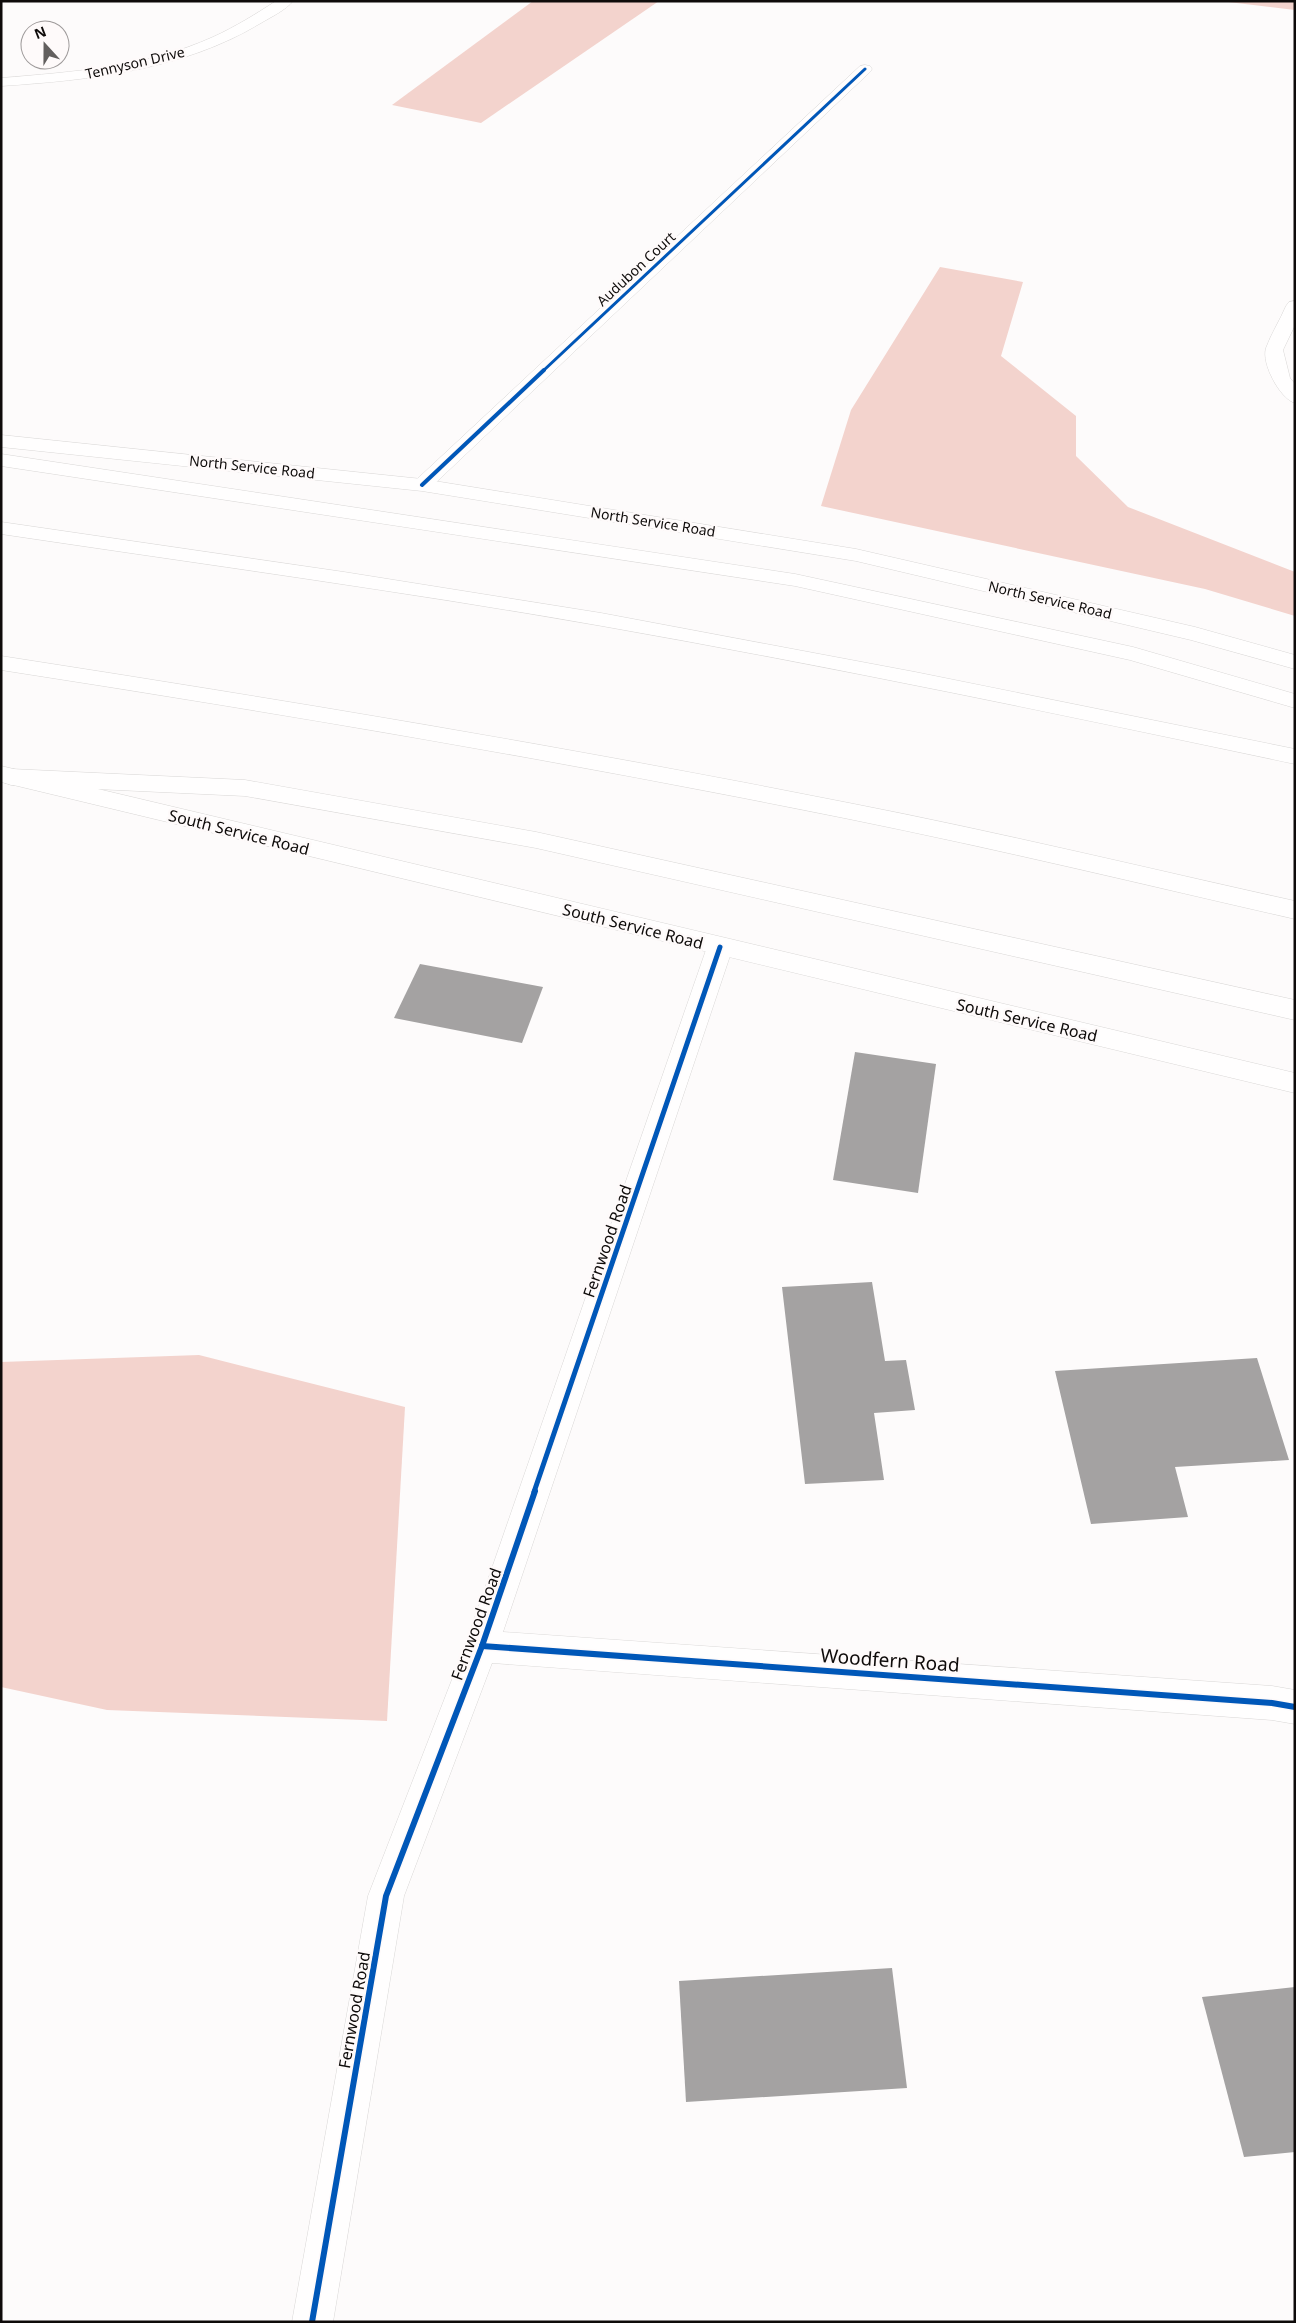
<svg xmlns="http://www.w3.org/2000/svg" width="1296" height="2323" viewBox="0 0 1296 2323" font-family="'Noto Sans',sans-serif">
<rect width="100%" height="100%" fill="#fdfbfb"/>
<g fill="#f3d3cd">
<path d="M533 1H659L481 123 392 105Z"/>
<path d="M1220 1H1295V10Z"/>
<path d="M940 267 1023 282 1001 356 1076 416V456L1128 507 1295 572V616L1205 589 821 506 851 410Z"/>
<path d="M199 1355 405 1407 387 1721 107 1710 1 1687V1362Z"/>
</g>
<g fill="#a4a2a2">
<path d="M420 964 543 987 522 1043 394 1018Z"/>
<path d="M855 1052 936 1064 918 1193 833 1180Z"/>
<path d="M872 1282 885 1361 906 1360 915 1410 874 1413 884 1480 805 1484 782 1287Z"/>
<path d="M1257 1358 1289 1460 1175 1467 1188 1517 1091 1524 1055 1371Z"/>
<path d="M892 1968 907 2088 686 2102 679 1981Z"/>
<path d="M1295 1987V2152L1244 2157 1202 1997Z"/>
</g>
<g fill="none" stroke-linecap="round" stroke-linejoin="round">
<defs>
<g id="minor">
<path d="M276 1H293C286 10 271 17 261 23 183 70 91 80 1 86V78C73 72 147 67 213 37 235 27 256 14 276 1Z"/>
<path d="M865 65 870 66 872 69 870 72 429 489H415L412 485 415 481 860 66Z"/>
<path d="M1295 301V325L1283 350 1290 378 1295 384V403C1280 399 1261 363 1266 348 1271 334 1280 320 1286 306L1289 302Z"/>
<path d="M720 938 729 941 733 947 503 1632 1272 1686 1295 1690V1724L1272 1720 492 1663 404 1896 333 2322H292L368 1896 465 1646 707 947 711 941Z"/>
</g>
<g id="primary">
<path d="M1 435 422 479 856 549 1195 627 1295 655V669L1191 640 856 561 422 491 1 447Z"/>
<path d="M1 766 1295 1073V1093L1 782Z"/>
</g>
<g id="motorway">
<path d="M1 454 795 574 1133 647 1295 694V708L1130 660 795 586 1 466Z"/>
<path d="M1 522 344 572 601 613 915 672 1295 749V764C1064 715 834 667 602 626 402 591 202 564 1 534Z"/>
<path d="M1 656C285 700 568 747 849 803 998 832 1146 868 1295 901V919C1146 885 998 849 849 819 568 762 285 714 1 670Z"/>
<path d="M11 769 245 780 536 832 1295 1000V1020L536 848 245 796 11 785 3 782V772Z"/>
</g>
</defs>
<use href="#minor" stroke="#d9d7d6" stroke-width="1"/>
<use href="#primary" stroke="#d9d7d6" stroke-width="1"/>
<use href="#motorway" stroke="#d9d7d6" stroke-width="1"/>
<use href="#minor" fill="#fffefe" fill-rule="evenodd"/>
<use href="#primary" fill="#fffefe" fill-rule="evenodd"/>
<use href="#motorway" fill="#fffefe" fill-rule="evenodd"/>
<defs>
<path id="cycleway-far3" d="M543 371 865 69"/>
<path id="cycleway-far2" d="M422 485 544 370"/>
<path id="cycleway-far1" d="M534 1492 720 947"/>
<g id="cycleway">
<path d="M482 1646 1272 1703 1295 1707"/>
<path d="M312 2322 386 1896 482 1646 535 1491"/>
</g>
</defs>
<use href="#cycleway-far3" stroke="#fefafa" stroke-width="5"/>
<use href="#cycleway-far2" stroke="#fefafa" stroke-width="6"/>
<use href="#cycleway-far1" stroke="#fefafa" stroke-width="8"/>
<use href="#cycleway" stroke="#fefafa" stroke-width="9"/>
<use href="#cycleway-far3" stroke="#0057b8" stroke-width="3"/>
<use href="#cycleway-far2" stroke="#0057b8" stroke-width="4"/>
<use href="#cycleway-far1" stroke="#0057b8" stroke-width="5"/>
<use href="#cycleway" stroke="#0057b8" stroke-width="6"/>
</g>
<g text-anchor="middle" stroke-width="5" stroke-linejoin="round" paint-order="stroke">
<g font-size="14" fill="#0e0b0a" stroke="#fefafa">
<text transform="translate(135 63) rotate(-13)" y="5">Tennyson Drive</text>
<text transform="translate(636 269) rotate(-43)" y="5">Audubon Court</text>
<text transform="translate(252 467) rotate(6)" y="5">North Service Road</text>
<text transform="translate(653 522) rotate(9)" y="5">North Service Road</text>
<text transform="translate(1050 600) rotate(13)" y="5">North Service Road</text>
</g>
<g font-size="16" fill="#0e0b0a" stroke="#fefafa">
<text transform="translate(239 832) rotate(14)" y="6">South Service Road</text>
<text transform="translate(633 926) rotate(14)" y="6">South Service Road</text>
<text transform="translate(1027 1020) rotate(13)" y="6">South Service Road</text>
<text transform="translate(607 1241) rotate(-71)" y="6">Fernwood Road</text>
<text transform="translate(476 1624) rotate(-70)" y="6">Fernwood Road</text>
<text transform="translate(354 2010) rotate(-80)" y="6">Fernwood Road</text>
</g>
<g font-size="19" fill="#0e0b0a" stroke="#fefafa">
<text transform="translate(890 1660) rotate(4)" y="7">Woodfern Road</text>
</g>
</g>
<rect width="1296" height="2323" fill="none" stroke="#0e0b0a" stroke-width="5"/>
<g transform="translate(45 45) rotate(339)"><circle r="24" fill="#fefafa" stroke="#9e9a9a"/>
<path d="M0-4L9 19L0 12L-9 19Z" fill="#625f5e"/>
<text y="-8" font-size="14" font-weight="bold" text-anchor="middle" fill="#0e0b0a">N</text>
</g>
</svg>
